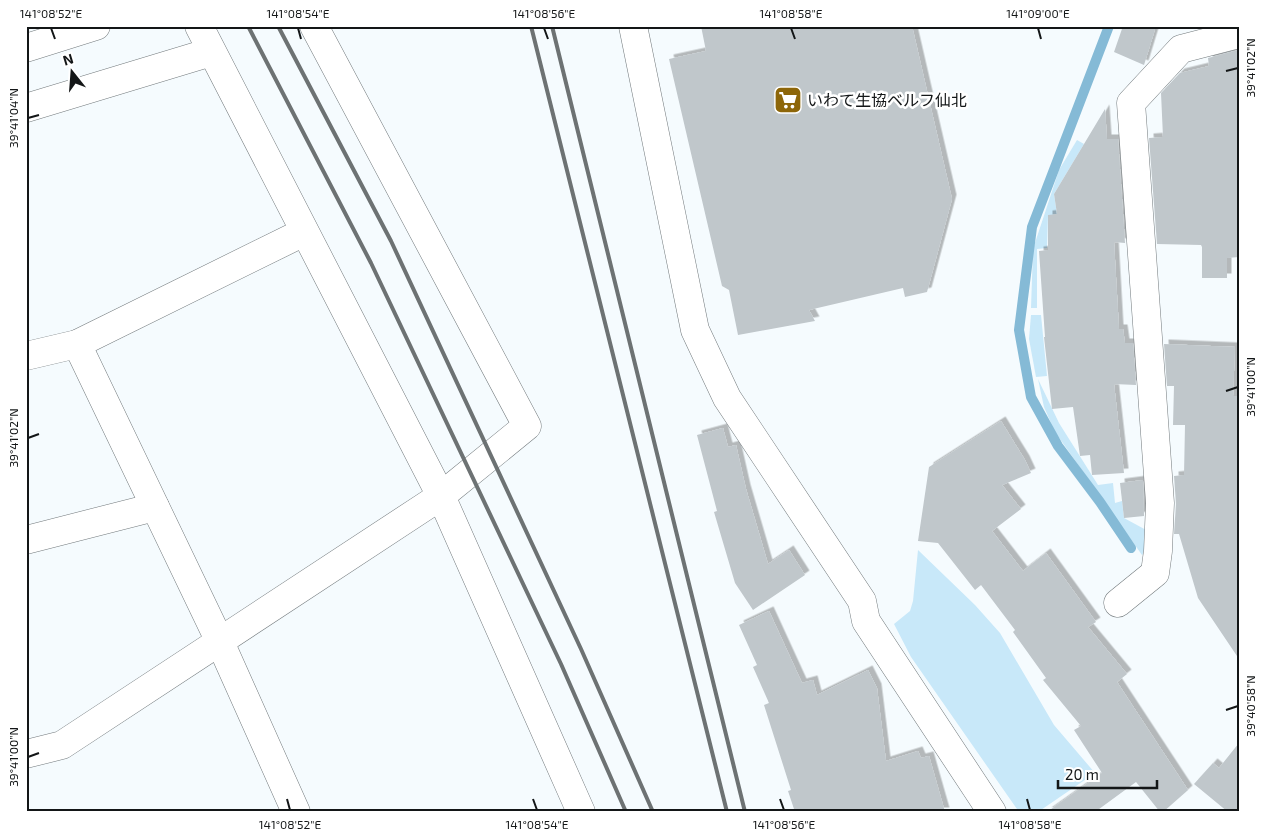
<svg xmlns="http://www.w3.org/2000/svg" width="1265" height="838" viewBox="0 0 1265 838" font-family="'Exo 2','Noto Sans JP',sans-serif">
<defs>
<filter id="shadow"><feDropShadow dx="4.5" dy="-4.5" stdDeviation="0" flood-color="#0004"/></filter>
</defs>
<rect width="100%" height="100%" fill="#f5fbfe"/>
<g fill="#c8e8f9">
<path d="M1077 140 1084 144 1054 194 1057 214 1048 216 1047 248 1037 249V308H1031L1033 249 1059 170Z"/>
<path d="M1031 315H1041L1047 376 1036 377 1029 339Z"/>
<path d="M1038 379 1059 423 1098 485 1113 483 1115 503 1122 501 1124 518 1148 531V549L1142 555 1055 432 1044 407Z"/>
<path d="M918 550 975 605 1000 633 1054 725 1095 773 1038 812H1019L911 657 894 624 910 611 913 601Z"/>
</g>
<g fill="none" stroke-linecap="round" stroke-linejoin="round">
<path stroke="#85bad6" stroke-width="10" d="M1109 26 1032 227 1019 330 1031 397 1058 446 1100 502 1131 548"/>
</g>
<g fill="#c0c7cb" filter="url(#shadow)">
<path d="M701 26H912L952 199 927 292 905 297 903 288 809 310 815 321 738 335 729 290 722 286 669 59 706 51Z"/>
<path d="M1123 26H1156L1144 65 1114 52Z"/>
<path d="M1239 50V257L1227 258V278H1202V247L1201 245 1157 244 1149 138 1163 137 1161 93 1180 73 1209 66 1208 58Z"/>
<path d="M1105 109 1107 139H1118L1125 243 1114 242 1119 329H1123L1125 343H1133L1136 385 1114 384 1124 473 1092 475 1090 455 1080 456 1073 407 1052 409 1044 337H1045L1039 251 1048 250V215L1057 214 1054 194Z"/>
<path d="M1164 344 1235 347 1233 396H1239V659L1198 598 1179 534H1174L1176 504 1174 476 1184 475 1185 425H1173L1174 386H1167Z"/>
<path d="M1001 421 1025 460 1031 473 1002 485 1021 509 992 531 1023 571 1046 553 1096 622 1088 627 1127 674 1117 682 1188 790 1163 812H1160L1136 782 1095 812H1047L1102 773 1074 730 1081 726 1043 680 1046 678 1013 632 1015 630 981 585 975 590 938 543 918 541 929 467Z"/>
<path d="M723 428 728 447 736 445 746 489 768 564 789 550 805 575 753 610 735 583 714 512 717 511 697 435Z"/>
<path d="M1143 480 1144 516 1124 518 1120 483Z"/>
<path d="M769 611 802 683 813 680 817 695 868 670 877 688 886 761 918 751 921 758 929 756 945 812H795L788 791 791 790 764 705 769 703 753 667 757 665 739 625Z"/>
<path d="M1239 743V812H1228L1194 784 1213 763 1219 768Z"/>
</g>
<g fill="none" stroke-linecap="round" stroke-linejoin="round">
<defs>
<g id="street">
<path d="M633 26 695 330 727 398 862 601 866 621 992 812"/>
<path d="M26 108 211 52"/>
<path d="M77 344 220 642 296 812"/>
<path d="M26 356 77 344 304 232"/>
<path d="M26 540 155 507"/>
<path d="M1118 603 1155 573 1158 551 1160 503 1131 103 1181 49 1239 34"/>
<path d="M26 754 62 745 441 496"/>
</g>
<g id="secondary">
<path d="M199 26 441 496 581 812"/>
<path d="M314 26 527 426 441 496"/>
<path d="M26 48 96 26"/>
</g>
</defs>
<use href="#street" stroke="#737a7d" stroke-width="29"/>
<use href="#secondary" stroke="#737a7d" stroke-width="29"/>
<use href="#street" stroke="#fff" stroke-width="28"/>
<use href="#secondary" stroke="#fff" stroke-width="28"/>
<g stroke="#6d7273" stroke-width="4">
<path d="M248 26 371 263 561 664 626 812"/>
<path d="M278 26 391 241 581 649 653 812"/>
<path d="M531 26 727 812"/>
<path d="M552 26 745 812"/>
</g>
</g>
<path fill="none" stroke="#131617" stroke-width="2" d="M51 28 55 39M298 28 301 39M544 28 548 39M791 28 795 39M1038 28 1041 39M1226 71 1238 68M28 118 39 115M1226 391 1238 387M28 438 39 434M1226 710 1238 706M28 757 39 753M287 799 290 810M533 799 537 810M780 799 784 810M1027 799 1030 810"/>
<defs>
<symbol id="supermarket-square" viewBox="-11 -11 22 22"><rect x="-9" y="-9" width="18" height="18" rx="4" fill="#8d6609" stroke="#fff"/><path d="M-6-5.5h2.5l.6 2H6L4.5 2H-2.5L-4.4-4H-6ZM-1.5 3.2a1.3 1.3 0 1 0 .1 0ZM3 3.2a1.3 1.3 0 1 0 .1 0Z" fill="#fff"/></symbol>
</defs>
<g fill-rule="evenodd">
<use href="#supermarket-square" x="772" y="84" width="32" height="32"/>
</g>
<g text-anchor="middle" stroke-width="5" stroke-linejoin="round" paint-order="stroke">
<g font-size="16" fill="#131617" stroke="#fff" text-anchor="start">
<text x="807" y="106">いわて生協ベルフ仙北</text>
</g>
</g>
<rect width="1265" height="838" fill="none" stroke="#ffffff" stroke-width="55"/>
<g transform="translate(72 72) rotate(343)" stroke="#ffffff" stroke-width="4" paint-order="stroke">
<path d="M0-4L9 19L0 12L-9 19Z" fill="#131617"/>
<text y="-8" font-size="14" font-weight="bold" text-anchor="middle" fill="#131617">N</text>
</g>
<path d="M1058 780v8h99v-8" fill="none" stroke="#131617" stroke-width="2.5"/>
<text x="1065" y="780" font-size="15" fill="#131617" stroke="#ffffff" stroke-width="4" paint-order="stroke">20 m</text>
<rect x="28" y="28" width="1210" height="782" fill="none" stroke="#131617" stroke-width="2"/>
<g font-size="12" text-anchor="middle" fill="#131617">
<text x="51" y="18">141°08'52"E</text>
<text x="298" y="18">141°08'54"E</text>
<text x="544" y="18">141°08'56"E</text>
<text x="791" y="18">141°08'58"E</text>
<text x="1038" y="18">141°09'00"E</text>
<text transform="translate(1251 68) rotate(-90)" y="4">39°41'02"N</text>
<text transform="translate(14 118) rotate(-90)" y="4">39°41'04"N</text>
<text transform="translate(1251 387) rotate(-90)" y="4">39°41'00"N</text>
<text transform="translate(14 438) rotate(-90)" y="4">39°41'02"N</text>
<text transform="translate(1251 706) rotate(-90)" y="4">39°40'58"N</text>
<text transform="translate(14 757) rotate(-90)" y="4">39°41'00"N</text>
<text x="290" y="829">141°08'52"E</text>
<text x="537" y="829">141°08'54"E</text>
<text x="784" y="829">141°08'56"E</text>
<text x="1030" y="829">141°08'58"E</text>
</g>
</svg>
